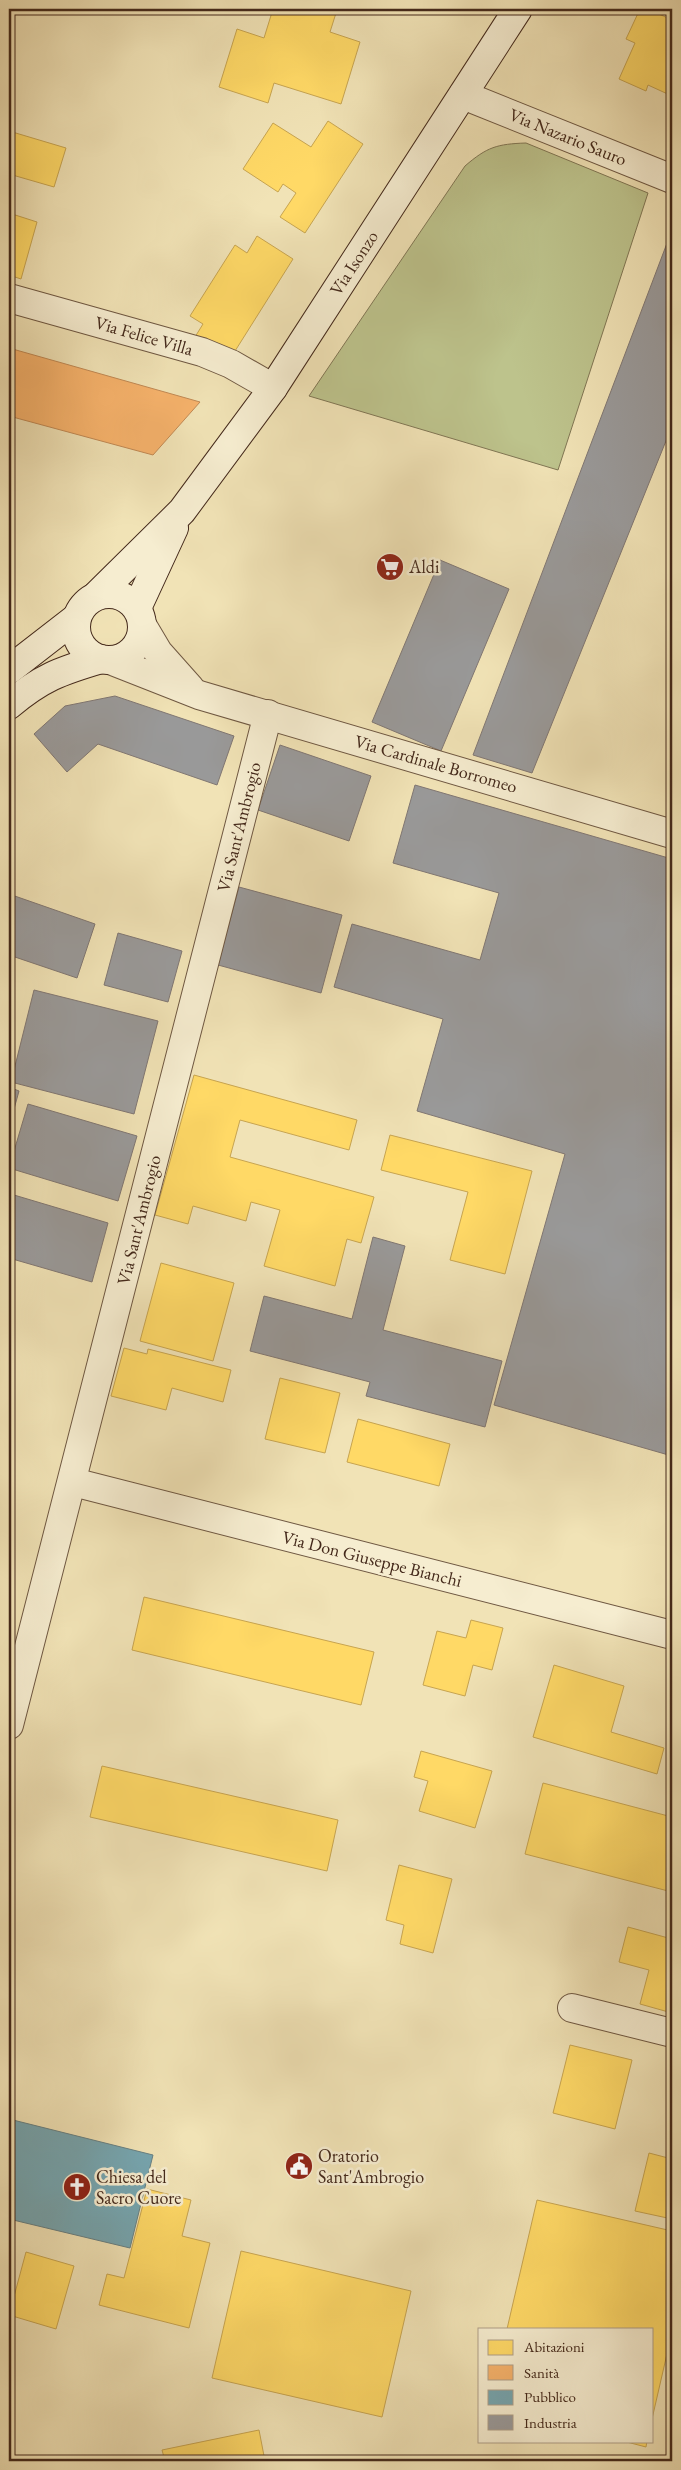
<svg xmlns="http://www.w3.org/2000/svg" width="681" height="2470" viewBox="0 0 681 2470" font-family="'EB Garamond',serif">
<rect width="100%" height="100%" fill="#f1e3b6"/>
<filter id="stains"><feTurbulence type="fractalNoise" baseFrequency=".004" numOctaves="4"/><feColorMatrix values="0 0 0 0 .2 0 0 0 0 .09 0 0 0 0 .02 0 0 0 .5 -.17"/></filter>
<radialGradient id="worn" r=".72"><stop offset=".6" stop-color="#630" stop-opacity="0"/><stop offset="1" stop-color="#630" stop-opacity=".3"/></radialGradient>
<path fill="#bdc38c" stroke="#807654" d="M526 143 648 193 558 470 309 396 465 166C487 147 497 144 526 143Z"/>
<g fill="#ffd966" stroke="#c7a450">
<path d="M273 9H323L336 13 330 32 360 42 341 104 274 83 268 103 219 87 237 29 264 38Z"/>
<path d="M640 9H648L672 20V96L648 85 646 91 619 79 635 43 626 39Z"/>
<path d="M328 121 363 144 305 233 280 217 296 193 283 184 278 192 243 169 273 123 311 147Z"/>
<path d="M9 131 66 148 54 187 9 174Z"/>
<path d="M9 213 37 222 21 279 9 275Z"/>
<path d="M257 236 293 259 230 359 195 337 203 324 190 316 235 245 247 253Z"/>
<path d="M194 1075 357 1120 349 1150 240 1120 230 1157 374 1197 361 1243 347 1239 335 1286 264 1266 280 1210 251 1202 246 1221 193 1206 188 1224 155 1215Z"/>
<path d="M390 1135 532 1171 505 1274 450 1260 468 1192 381 1170Z"/>
<path d="M161 1263 234 1283 213 1361 140 1341Z"/>
<path d="M124 1348 147 1354 148 1349 231 1370 223 1402 172 1388 166 1410 111 1396Z"/>
<path d="M280 1378 340 1393 325 1453 265 1439Z"/>
<path d="M358 1419 450 1444 439 1486 347 1462Z"/>
<path d="M144 1597 374 1652 361 1705 132 1650Z"/>
<path d="M471 1620 503 1628 492 1670 473 1665 465 1696 423 1685 437 1631 466 1638Z"/>
<path d="M554 1665 624 1686 611 1732 664 1748 657 1774 533 1737Z"/>
<path d="M421 1751 492 1771 475 1828 419 1811 428 1781 414 1777Z"/>
<path d="M102 1766 338 1820 327 1871 90 1817Z"/>
<path d="M543 1783 672 1817V1892L525 1854Z"/>
<path d="M399 1865 452 1879 433 1953 400 1944 404 1925 386 1920Z"/>
<path d="M628 1927 672 1939V2013L640 2004 649 1970 619 1962Z"/>
<path d="M570 2045 632 2060 615 2129 553 2113Z"/>
<path d="M649 2153 672 2159V2219L635 2211Z"/>
<path d="M147 2189 191 2200 182 2236 210 2243 189 2328 99 2305 107 2274 124 2278Z"/>
<path d="M537 2200 672 2231V2332L652 2419V2329H507Z"/>
<path d="M241 2251 411 2291 382 2417 212 2378Z"/>
<path d="M26 2252 74 2266 56 2329 9 2315Z"/>
<path d="M259 2430 265 2461H165L162 2450Z"/>
<path d="M623 2441H647L646 2447Z"/>
</g>
<path fill="#f6b26b" stroke="#c18953" d="M9 348 200 402 153 455 9 416Z"/>
<path fill="#76a5af" stroke="#678083" d="M9 2119 153 2155 130 2248 9 2219Z"/>
<g fill="#999" stroke="#807773">
<path d="M672 230V426L532 773 473 755Z"/>
<path d="M440 560 509 589 441 751 372 722Z"/>
<path d="M115 696 234 736 217 785 98 744 67 772 34 734 65 706Z"/>
<path d="M280 745 371 776 349 841 258 810Z"/>
<path d="M415 785 672 859V1456L494 1405 565 1154 417 1111 443 1019 334 987 352 924 480 960 499 893 393 863Z"/>
<path d="M239 887 342 915 321 993 218 965Z"/>
<path d="M9 894 95 924 77 978 9 955Z"/>
<path d="M118 933 182 951 168 1002 104 985Z"/>
<path d="M34 990 158 1021 134 1114 11 1082Z"/>
<path d="M9 1087 19 1091 9 1127Z"/>
<path d="M28 1104 137 1136 118 1201 9 1168Z"/>
<path d="M14 1195 108 1223 92 1282 9 1258V1213Z"/>
<path d="M373 1237 405 1246 383 1330 502 1361 485 1427 366 1396 370 1382 250 1351 264 1296 352 1319Z"/>
</g>
<g fill="none" stroke-linecap="round" stroke-linejoin="round">
<defs>
<g id="street">
<path d="M463 95 672 179"/>
<path d="M9 298 202 352 231 364 273 388"/>
<path d="M142 625 158 652 190 688"/>
<path d="M110 660 199 695 672 834"/>
<path d="M73 1482 672 1635"/>
<path d="M9 1725 268 714"/>
<path d="M572 2008 672 2033"/>
</g>
<g id="secondary">
<circle cx="109" cy="627" r="33"/>
<path d="M97 595 182 511 273 388 518 9"/>
<path d="M137 608 174 528"/>
<path d="M9 670 76 618"/>
<path d="M9 705C41 678 60 671 101 659"/>
</g>
</defs>
<use href="#street" stroke="#6f5842" stroke-width="30"/>
<use href="#secondary" stroke="#44291b" stroke-width="30"/>
<use href="#street" stroke="#f6edd0" stroke-width="28"/>
<use href="#secondary" stroke="#f6edd0" stroke-width="28"/>
</g>
<defs>
<symbol id="supermarket-disc" viewBox="-11 -11 22 22"><circle r="9.5" fill="#8f2418" stroke="#f6edd0"/><path d="M-6-5.5h2.5l.6 2H6L4.5 2H-2.5L-4.4-4H-6ZM-1.5 3.2a1.3 1.3 0 1 0 .1 0ZM3 3.2a1.3 1.3 0 1 0 .1 0Z" fill="#fff"/></symbol>
<symbol id="civic-disc" viewBox="-11 -11 22 22"><circle r="9.5" fill="#8f2418" stroke="#f6edd0"/><path d="M-.6-6.5H3V-4.5H.6V-3L4-1V1h2V6H-6V1h2V-1L-.6-3ZM-1.2 2.5V6h2.4V2.5Z" fill="#fff"/></symbol>
<symbol id="church-disc" viewBox="-11 -11 22 22"><circle r="9.5" fill="#8f2418" stroke="#f6edd0"/><path d="M-1.2-6h2.4v3.5h3.3v2.4h-3.3V6h-2.4V-.1h-3.3v-2.4h3.3Z" fill="#fff"/></symbol>
</defs>
<g fill-rule="evenodd">
<use href="#supermarket-disc" x="374" y="551" width="32" height="32"/>
<use href="#civic-disc" x="283" y="2150" width="32" height="32"/>
<use href="#church-disc" x="61" y="2171" width="32" height="32"/>
</g>
<g text-anchor="middle" stroke-width="5" stroke-linejoin="round" paint-order="stroke">
<g font-size="18" fill="#44291b" stroke="#f6edd0">
<text transform="translate(568 137) rotate(22)" y="6">Via Nazario Sauro</text>
<text transform="translate(354 263) rotate(-57)" y="6">Via Isonzo</text>
<text transform="translate(144 336) rotate(16)" y="6">Via Felice Villa</text>
<text transform="translate(436 764) rotate(16)" y="6">Via Cardinale Borromeo</text>
<text transform="translate(239 827) rotate(-76)" y="6">Via Sant'Ambrogio</text>
<text transform="translate(139 1220) rotate(-76)" y="6">Via Sant'Ambrogio</text>
<text transform="translate(372 1559) rotate(14)" y="6">Via Don Giuseppe Bianchi</text>
</g>
<g font-size="18" fill="#44291b" stroke="#f6edd0" text-anchor="start">
<text x="409" y="573">Aldi</text>
<text x="318" y="2162">Oratorio<tspan x="318" dy="21">Sant'Ambrogio</tspan></text>
<text x="96" y="2183">Chiesa del<tspan x="96" dy="21">Sacro Cuore</tspan></text>
</g>
</g>
<rect width="681" height="2470" fill="none" stroke="#f1e3b6" stroke-width="30"/>
<rect x="10" y="10" width="661" height="2450" fill="none" stroke="#44291b" stroke-width="2.5"/>
<rect x="15" y="15" width="651" height="2440" fill="none" stroke="#44291b"/>
<rect x="478" y="2328" width="175" height="115" fill="#f6edd0" stroke="#af9f88"/>
<rect x="488" y="2340" width="25" height="15" fill="#ffd966" stroke="#af9f88"/>
<text x="524" y="2352" font-size="15" fill="#44291b">Abitazioni</text>
<rect x="488" y="2365" width="25" height="15" fill="#f6b26b" stroke="#af9f88"/>
<text x="524" y="2378" font-size="15" fill="#44291b">Sanità</text>
<rect x="488" y="2390" width="25" height="15" fill="#76a5af" stroke="#af9f88"/>
<text x="524" y="2402" font-size="15" fill="#44291b">Pubblico</text>
<rect x="488" y="2415" width="25" height="15" fill="#999999" stroke="#af9f88"/>
<text x="524" y="2428" font-size="15" fill="#44291b">Industria</text>
<rect width="100%" height="100%" filter="url(#stains)"/>
<rect width="100%" height="100%" fill="url(#worn)"/>
</svg>
